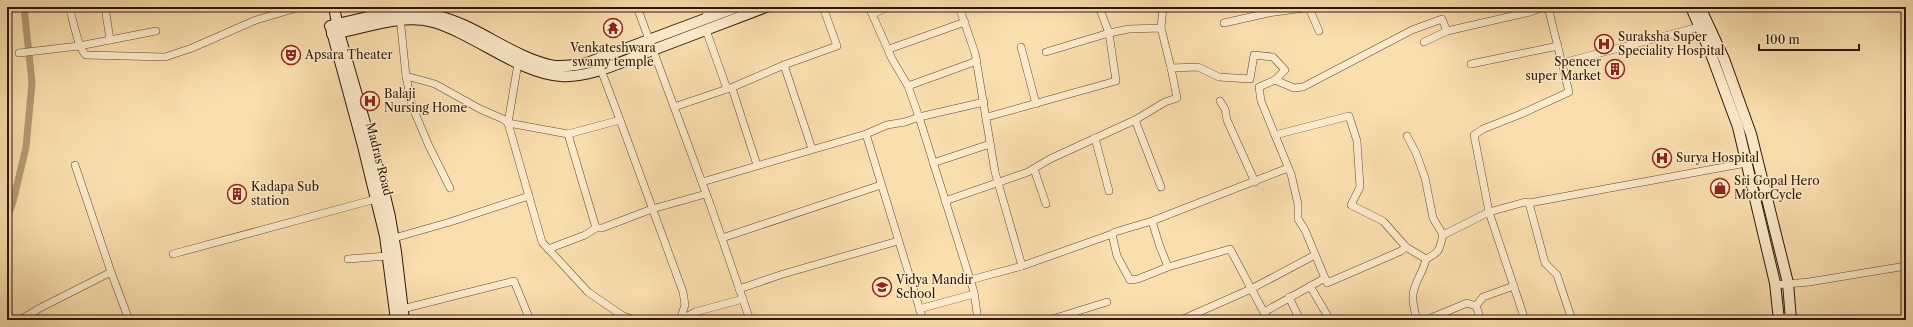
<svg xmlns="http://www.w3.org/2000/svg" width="1913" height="327" viewBox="0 0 1913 327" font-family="'Libre Caslon Text',serif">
<rect width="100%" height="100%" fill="#fadeae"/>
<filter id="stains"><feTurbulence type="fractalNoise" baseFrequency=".005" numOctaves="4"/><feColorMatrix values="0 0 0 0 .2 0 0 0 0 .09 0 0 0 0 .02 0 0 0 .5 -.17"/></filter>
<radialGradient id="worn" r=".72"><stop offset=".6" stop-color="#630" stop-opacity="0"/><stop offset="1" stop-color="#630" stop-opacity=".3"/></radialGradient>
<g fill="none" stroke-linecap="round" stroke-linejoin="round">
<path stroke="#b49a75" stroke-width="7" d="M7 218 13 202 26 147 32 83 24 7"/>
<defs>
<g id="minor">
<path d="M69 7C73 18 78 50 86 55L165 57 192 48 256 20 300 7"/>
<path d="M105 7 110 40"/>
<path d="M399 7 406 76 435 84 480 109 503 119 508 123 542 242 588 292 623 316 637 320"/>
<path d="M637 7 710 204 750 320"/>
<path d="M705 7 708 18"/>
<path d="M869 7 892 59 908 86 919 117 974 292 978 320"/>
<path d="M959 7 975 53 995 172 1022 266 970 280"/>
<path d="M1309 8 1319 31"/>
<path d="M873 14 887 7"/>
<path d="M1224 23 1268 13 1311 7"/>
<path d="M1161 28 1163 7"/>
<path d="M706 30 727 89"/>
<path d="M1424 42 1447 31"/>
<path d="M1021 47 1036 104"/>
<path d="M889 49 965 22"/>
<path d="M1046 52 1109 33 1129 29 1161 28 1171 68"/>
<path d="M19 53 79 46 156 31"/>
<path d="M518 63 508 123 568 134 620 120 601 70"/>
<path d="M1562 63 1699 27"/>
<path d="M1471 64 1558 46"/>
<path d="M784 65 812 149"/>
<path d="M406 76 412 106 429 146 450 188"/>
<path d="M1275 80 1294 88 1303 87 1412 30 1442 19 1447 31 1530 12 1543 7"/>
<path d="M908 86 977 61"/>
<path d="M732 88 757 165"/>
<path d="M1220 101 1225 109 1227 120 1255 182"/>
<path d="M674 107 733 87 784 65 837 46 823 7"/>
<path d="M987 117 1116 81 1109 33 1099 7"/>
<path d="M620 120 683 292 685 305 680 320"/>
<path d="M1135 120 1161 187"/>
<path d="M568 134 596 228"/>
<path d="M866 134 923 320"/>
<path d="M1275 135 1349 116 1357 141 1360 187 1351 205 1383 221 1406 247 1426 259"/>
<path d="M1407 136 1416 153 1425 178 1433 218 1443 235"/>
<path d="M1095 138 1109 191"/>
<path d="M933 163 990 144"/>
<path d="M1034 169 1046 204"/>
<path d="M702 182 866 134 887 125 905 122 919 117 984 102"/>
<path d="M945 201 1028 172 1050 159 1135 120 1165 102 1177 98 1171 68 1198 67 1219 77 1250 79 1254 55 1273 57 1285 70 1275 80 1259 87 1261 101 1291 174 1298 204V219L1305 230 1327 283 1401 251 1406 247"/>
<path d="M1152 221 1159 244 1168 267"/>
<path d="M1112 234 1117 256 1130 280 1138 279 1168 267 1230 249 1268 320"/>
<path d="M394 238 450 222 529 196"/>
<path d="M722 238 881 185"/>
<path d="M548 249 585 235 596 228H602L652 209 706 194"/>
<path d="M173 254 376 199"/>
<path d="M348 259 387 256"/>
<path d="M1426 259C1441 251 1439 250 1443 235L1489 212 1525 202 1529 203"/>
<path d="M1022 266 1112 234 1115 232 1152 221 1288 168"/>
<path d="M111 272 129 320"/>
<path d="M1775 285 1809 282 1906 266"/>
<path d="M1310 286 1330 320"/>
<path d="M739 289 783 274 898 241"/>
<path d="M1289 297 1300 320"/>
<path d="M1476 306 1481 320"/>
<path d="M402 309 514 281 530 320"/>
<path d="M919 309 974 294"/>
<path d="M1264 312 1325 278"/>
<path d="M20 320 40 308 111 272 75 165"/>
<path d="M680 320 695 312 743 299"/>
<path d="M1049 320 1107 302"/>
<path d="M1181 320 1251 289 1315 255"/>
<path d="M1417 320C1415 312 1412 303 1413 295 1414 282 1424 271 1426 259"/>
<path d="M1426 320 1467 303 1476 306 1483 297 1514 286"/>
<path d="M1525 320 1489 212 1474 135 1483 129 1521 114 1569 92 1548 7"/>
<path d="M1572 320 1557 275 1545 263 1529 203 1746 163"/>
</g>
<g id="secondary">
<path d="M334 7 339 33 380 175 390 217 396 252 404 320"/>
<path d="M1691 7 1711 54 1738 127 1775 283 1779 320"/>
<path d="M1700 7 1724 59 1751 134 1788 283 1791 320"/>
<path d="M330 26C366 17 402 7 438 16 476 25 511 56 550 65 562 68 575 65 587 63L737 7"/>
<path d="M331 28 363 146 385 236 396 320"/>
<path d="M332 34C364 29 400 13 433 22 475 34 518 73 561 76 589 78 619 63 645 53 685 38 726 22 766 7"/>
</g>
<path id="primary" d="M1785 320 1791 319"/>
</defs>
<use href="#minor" stroke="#60482f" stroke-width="8"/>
<use href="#secondary" stroke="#2d1605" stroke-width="12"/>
<use href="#primary" stroke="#2d1605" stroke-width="14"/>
<use href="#minor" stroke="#fceaca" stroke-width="7"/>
<use href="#secondary" stroke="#fceaca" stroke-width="10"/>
<use href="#primary" stroke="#fadeae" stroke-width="12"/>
</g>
<defs>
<symbol id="temple-ring" viewBox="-11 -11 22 22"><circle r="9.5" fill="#fceaca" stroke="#8f2418" stroke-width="1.5"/><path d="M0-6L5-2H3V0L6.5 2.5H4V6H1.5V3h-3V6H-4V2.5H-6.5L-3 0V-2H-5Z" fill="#8f2418"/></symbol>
<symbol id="hospital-ring" viewBox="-11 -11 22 22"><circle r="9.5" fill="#fceaca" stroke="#8f2418" stroke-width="1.5"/><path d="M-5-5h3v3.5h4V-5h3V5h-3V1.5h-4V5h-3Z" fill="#8f2418"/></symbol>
<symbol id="theatre-ring" viewBox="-11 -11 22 22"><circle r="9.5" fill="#fceaca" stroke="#8f2418" stroke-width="1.5"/><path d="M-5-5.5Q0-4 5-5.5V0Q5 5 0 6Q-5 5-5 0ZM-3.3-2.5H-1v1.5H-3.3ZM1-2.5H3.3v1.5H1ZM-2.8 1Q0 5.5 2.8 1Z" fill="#8f2418"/></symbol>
<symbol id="building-ring" viewBox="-11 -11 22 22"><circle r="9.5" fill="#fceaca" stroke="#8f2418" stroke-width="1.5"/><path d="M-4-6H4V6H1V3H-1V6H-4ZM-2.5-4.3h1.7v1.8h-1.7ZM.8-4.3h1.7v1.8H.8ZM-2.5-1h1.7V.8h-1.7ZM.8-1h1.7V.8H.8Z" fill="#8f2418"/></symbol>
<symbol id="shop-ring" viewBox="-11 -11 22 22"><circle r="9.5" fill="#fceaca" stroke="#8f2418" stroke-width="1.5"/><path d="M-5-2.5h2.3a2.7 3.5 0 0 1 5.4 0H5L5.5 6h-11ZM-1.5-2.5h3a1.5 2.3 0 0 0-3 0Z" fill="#8f2418"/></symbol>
<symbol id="school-ring" viewBox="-11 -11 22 22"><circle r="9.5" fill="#fceaca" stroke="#8f2418" stroke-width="1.5"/><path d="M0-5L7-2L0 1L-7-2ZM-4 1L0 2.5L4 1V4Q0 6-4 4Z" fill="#8f2418"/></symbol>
</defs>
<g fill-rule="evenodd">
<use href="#temple-ring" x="602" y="17" width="22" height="22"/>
<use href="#hospital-ring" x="1593" y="33" width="22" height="22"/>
<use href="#theatre-ring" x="280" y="44" width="22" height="22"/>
<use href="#building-ring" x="1604" y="58" width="22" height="22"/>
<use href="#hospital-ring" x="359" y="90" width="22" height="22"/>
<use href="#hospital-ring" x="1651" y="147" width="22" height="22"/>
<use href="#shop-ring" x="1709" y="177" width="22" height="22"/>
<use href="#building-ring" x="226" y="183" width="22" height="22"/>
<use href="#school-ring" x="871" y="276" width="22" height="22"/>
</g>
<g text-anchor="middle" stroke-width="3" stroke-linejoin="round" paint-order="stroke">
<g font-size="12" fill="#2d1605" stroke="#fceaca" text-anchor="start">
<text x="1618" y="41">Suraksha Super<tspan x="1618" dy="14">Speciality Hospital</tspan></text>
<text x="613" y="52" text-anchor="middle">Venkateshwara<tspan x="613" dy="14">swamy temple</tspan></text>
<text x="305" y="59">Apsara Theater</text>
<text x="1601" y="66" text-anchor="end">Spencer<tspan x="1601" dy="14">super Market</tspan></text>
<text x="384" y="98">Balaji<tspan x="384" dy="14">Nursing Home</tspan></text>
<text x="1676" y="162">Surya Hospital</text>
<text x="1734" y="185">Sri Gopal Hero<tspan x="1734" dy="14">MotorCycle</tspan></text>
<text x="251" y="191">Kadapa Sub<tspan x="251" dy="14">station</tspan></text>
<text x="896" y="284">Vidya Mandir<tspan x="896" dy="14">School</tspan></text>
</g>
<g font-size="12" fill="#2d1605" stroke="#fceaca">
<text transform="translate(379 159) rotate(76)" y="4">Madras Road</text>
</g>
</g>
<rect width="1913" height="327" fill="none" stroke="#fadeae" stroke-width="24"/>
<rect x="8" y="8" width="1897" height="311" fill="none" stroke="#2d1605" stroke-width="2"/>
<rect x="12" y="12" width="1889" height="303" fill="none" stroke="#2d1605"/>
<path d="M1759 44v6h100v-6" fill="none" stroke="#2d1605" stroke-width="2"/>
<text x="1765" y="44" font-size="12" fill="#2d1605" stroke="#fceaca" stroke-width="3" paint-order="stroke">100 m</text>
<rect width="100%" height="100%" filter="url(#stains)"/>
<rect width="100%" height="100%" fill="url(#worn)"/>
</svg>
